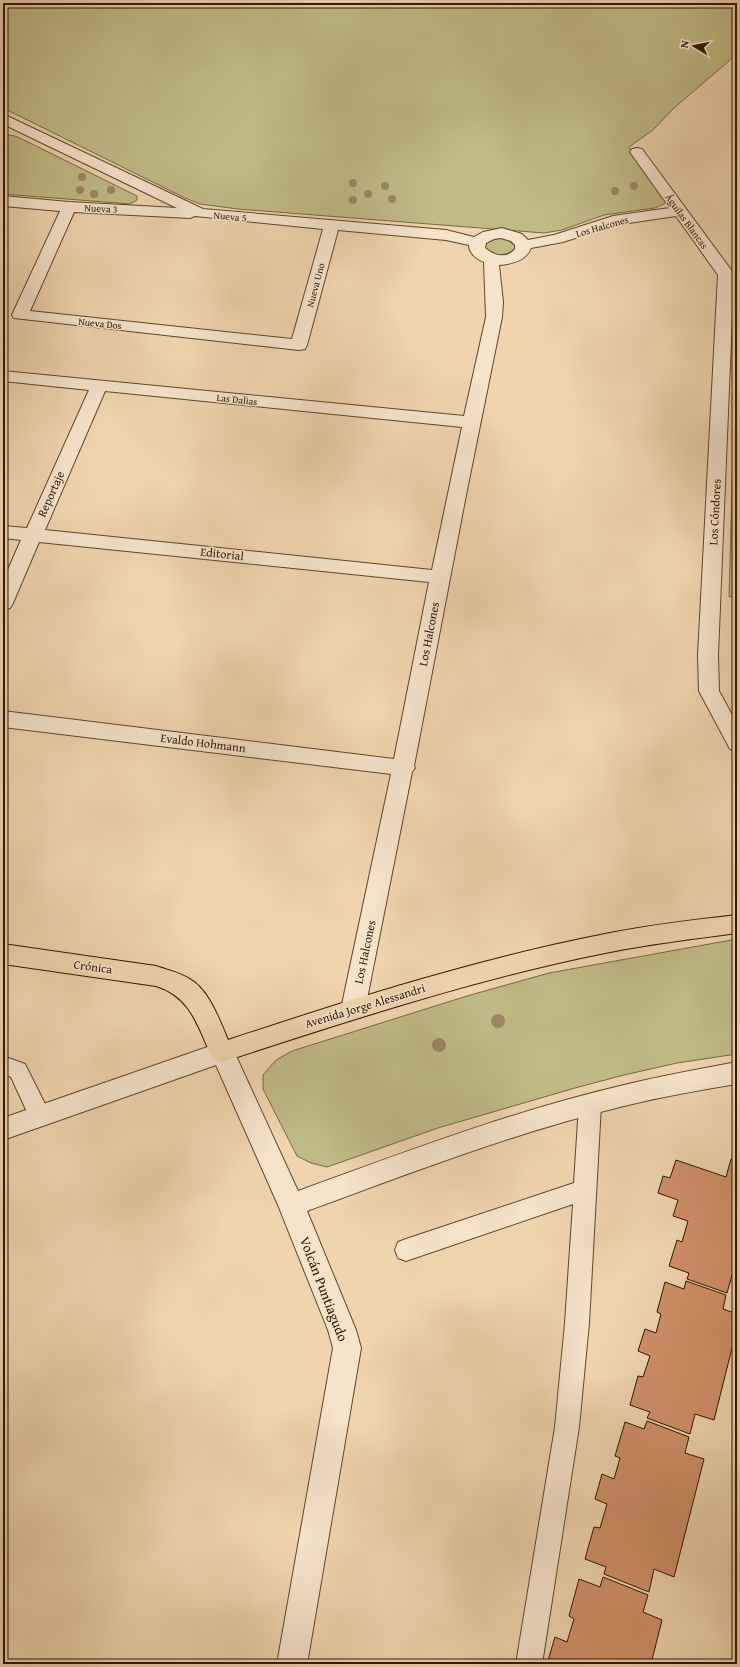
<svg xmlns="http://www.w3.org/2000/svg" width="740" height="1667" viewBox="0 0 740 1667" font-family="'Gentium Book Plus',serif">
<rect width="100%" height="100%" fill="#efd4ad"/>
<filter id="stains"><feTurbulence type="fractalNoise" baseFrequency=".005" numOctaves="4"/><feColorMatrix values="0 0 0 0 .2 0 0 0 0 .09 0 0 0 0 .02 0 0 0 .5 -.17"/></filter>
<radialGradient id="worn" r=".72"><stop offset=".6" stop-color="#630" stop-opacity="0"/><stop offset="1" stop-color="#630" stop-opacity=".3"/></radialGradient>
<g fill="#c0bb85" stroke="#786944">
<path d="M3 3H737V54L673 109 653 130 629 147 633 156 666 203 655 208 604 215 562 230 544 233 238 209 200 204 185 198 3 108Z"/>
<path d="M3 134 15 136 28 142 137 196V200L130 204 3 194Z"/>
<path d="M499 238 508 240 515 246V249C507 256 492 258 485 248L487 242Z"/>
<path d="M737 343V596L729 597 736 346Z"/>
<path d="M737 939V1054L677 1063 624 1075 575 1088 438 1128 327 1167 311 1163 297 1156 263 1089V1075L276 1060 292 1051 467 996 549 973Z"/>
</g>
<g fill="#d09069" stroke="#2f1703">
<path d="M731 1159 737 1161V1277L732 1275 727 1293 687 1279 689 1273 669 1266 677 1240 682 1242 688 1221 673 1216 678 1200 658 1193 663 1176 670 1178 676 1160 726 1177Z"/>
<path d="M686 1281 726 1295 723 1309 737 1314V1328L714 1420 695 1414 690 1434 647 1418 650 1412 630 1405 638 1376 643 1377 650 1356 638 1351 645 1329 656 1333 661 1314 657 1312 665 1282 684 1289Z"/>
<path d="M647 1421 689 1437 685 1453 704 1459 674 1577 654 1569 649 1592 604 1574 606 1567 585 1559 594 1527 600 1528 607 1504 595 1499 602 1474 614 1479 620 1458 615 1456 625 1422 644 1429Z"/>
<path d="M603 1577 648 1595 643 1612 662 1620 651 1664H547L555 1637 567 1642 574 1619 569 1616 579 1579 600 1587Z"/>
</g>
<g fill="none" stroke-linecap="round" stroke-linejoin="round">
<defs>
<g id="lane">
<path d="M3 1056 25 1064 51 1116 48 1123 40 1126 32 1123 11 1077 3 1074Z"/>
<path d="M590 1096 598 1098 601 1105 589 1323 579 1427 542 1664H516L555 1427 565 1323 573 1204 406 1261 398 1258 395 1250 398 1242 406 1239 574 1183 579 1105 582 1098Z"/>
</g>
<g id="street">
<path d="M3 114 203 209 446 230 474 237 483 232 502 228 522 234 528 240 554 235 613 216 670 208 630 152 632 149 637 148 642 149 737 278V291H733L718 655 719 691 737 724V751L730 749 699 691 698 655 718 275 676 216 615 225 563 242 531 248C526 261 512 264 499 265L503 302 502 317 467 490 414 766 415 768 412 772 365 1009 361 1016 353 1019 345 1016 341 1009 391 774 3 727V711L394 759 429 582 39 542 13 603 10 608 3 610V581L21 540 3 538V526L27 528 89 390 3 381V371L464 416 486 317 484 262C476 259 469 253 469 245L446 240 338 230 307 345 305 349 299 350 14 318 12 315 60 211 3 206V196L69 202 177 208 3 124ZM74 212 190 218 195 216 323 229 292 339 30 311ZM501 238 511 241 515 245V249C506 259 495 256 485 248L486 243 494 239ZM105 391 462 427 432 570 45 530Z"/>
<path d="M222 1042 231 1045 298 1191C405 1152 513 1111 624 1085 661 1076 699 1069 737 1062V1084C699 1090 661 1097 624 1106 516 1132 411 1173 307 1211L356 1330 361 1348 307 1664H277L333 1348 328 1330 278 1205 216 1065 3 1140V1118Z"/>
</g>
<path id="primary" d="M737 915V933C693 939 649 944 605 953 475 979 348 1021 222 1062L213 1059C198 1028 192 997 156 986L3 964V944L156 966C167 970 178 972 188 978 209 989 219 1019 228 1040 352 999 477 959 605 934 649 925 693 920 737 915Z"/>
</defs>
<use href="#lane" stroke="#5f462e" stroke-width="2"/>
<use href="#street" stroke="#5f462e" stroke-width="2"/>
<use href="#primary" stroke="#2f1703" stroke-width="2"/>
<use href="#lane" fill="#f5e3ca" fill-rule="evenodd"/>
<use href="#street" fill="#f5e3ca" fill-rule="evenodd"/>
<use href="#primary" fill="#efd4ad" fill-rule="evenodd"/>
</g>
<g fill="#9d8765">
<circle cx="82" cy="177" r="4"/>
<circle cx="353" cy="183" r="4"/>
<circle cx="385" cy="186" r="4"/>
<circle cx="634" cy="186" r="4"/>
<circle cx="80" cy="190" r="4"/>
<circle cx="111" cy="190" r="4"/>
<circle cx="615" cy="191" r="4"/>
<circle cx="94" cy="194" r="4"/>
<circle cx="368" cy="194" r="4"/>
<circle cx="392" cy="199" r="4"/>
<circle cx="353" cy="200" r="4"/>
<circle cx="498" cy="1021" r="7"/>
<circle cx="439" cy="1045" r="7"/>
</g>
<g text-anchor="middle" stroke-width="3" stroke-linejoin="round" paint-order="stroke">
<g font-size="10" fill="#2f1703" stroke="#f5e3ca">
<text transform="translate(101 208) rotate(3)" y="4">Nueva 3</text>
<text transform="translate(230 216) rotate(5)" y="4">Nueva 5</text>
<text transform="translate(687 221) rotate(54)" y="4">Águilas Blancas</text>
<text transform="translate(602 226) rotate(-16)" y="4">Los Halcones</text>
<text transform="translate(315 285) rotate(-75)" y="4">Nueva Uno</text>
<text transform="translate(100 323) rotate(6)" y="4">Nueva Dos</text>
<text transform="translate(237 399) rotate(6)" y="4">Las Dalias</text>
</g>
<g font-size="12" fill="#2f1703" stroke="#f5e3ca">
<text transform="translate(51 494) rotate(-66)" y="4">Reportaje</text>
<text transform="translate(715 512) rotate(-87)" y="4">Los Cóndores</text>
<text transform="translate(222 554) rotate(6)" y="4">Editorial</text>
<text transform="translate(429 634) rotate(-79)" y="4">Los Halcones</text>
<text transform="translate(203 743) rotate(7)" y="4">Evaldo Hohmann</text>
<text transform="translate(365 952) rotate(-78)" y="4">Los Halcones</text>
<text transform="translate(93 967) rotate(8)" y="4">Crónica</text>
<text transform="translate(365 1006) rotate(-17)" y="4">Avenida Jorge Alessandri</text>
</g>
<g font-size="14" fill="#2f1703" stroke="#f5e3ca">
<text transform="translate(324 1289) rotate(69)" y="5">Volcán Puntiagudo</text>
</g>
</g>
<rect width="740" height="1667" fill="none" stroke="#efd4ad" stroke-width="16"/>
<rect x="4" y="4" width="732" height="1659" fill="none" stroke="#2f1703" stroke-width="2"/>
<rect x="8" y="8" width="724" height="1651" fill="none" stroke="#2f1703"/>
<g transform="translate(694 46) rotate(280)" stroke="#f5e3ca" stroke-width="3" paint-order="stroke">
<path d="M0-3L7 15L0 10L-7 15Z" fill="#2f1703"/>
<text y="-6" font-size="11" font-weight="bold" text-anchor="middle" fill="#2f1703">N</text>
</g>
<rect width="100%" height="100%" filter="url(#stains)"/>
<rect width="100%" height="100%" fill="url(#worn)"/>
</svg>
